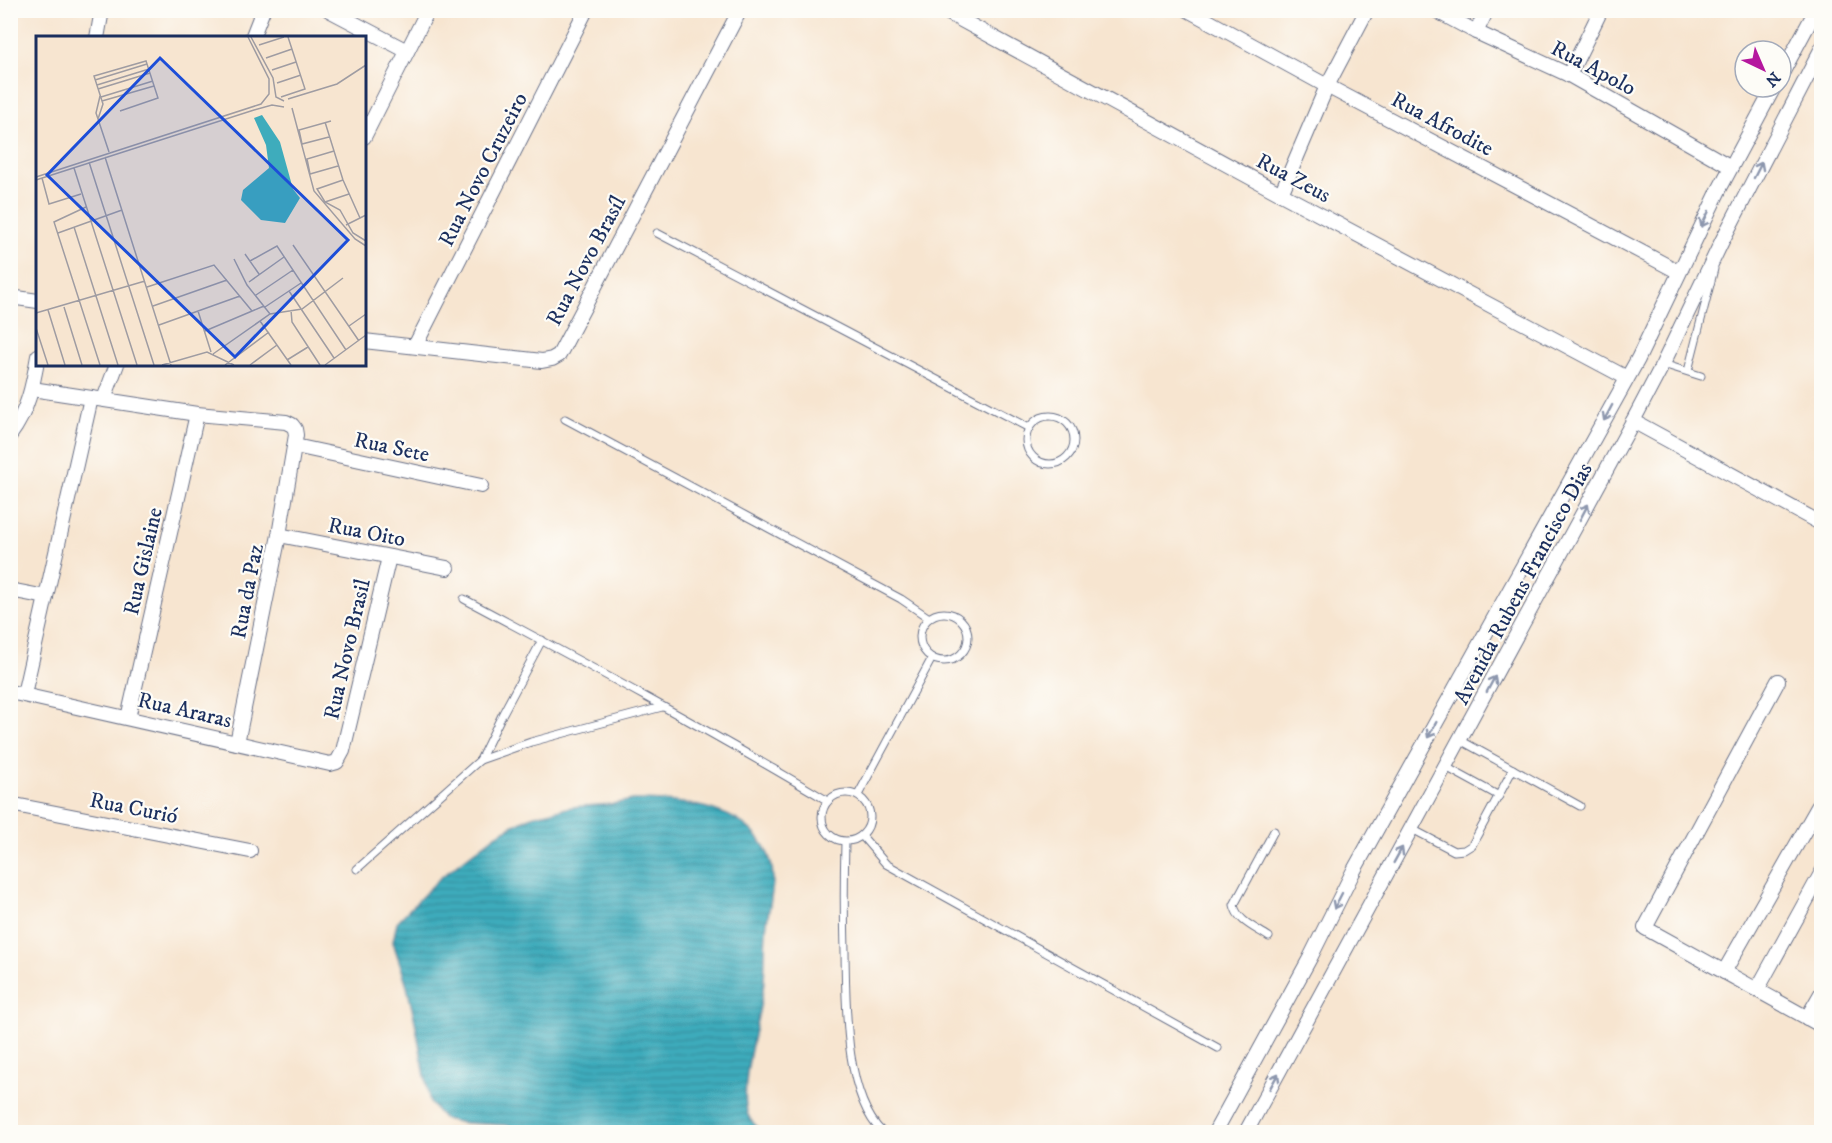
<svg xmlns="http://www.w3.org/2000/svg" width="1832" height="1143" viewBox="0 0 1832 1143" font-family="'IM FELL DW Pica',serif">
<defs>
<pattern id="water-rules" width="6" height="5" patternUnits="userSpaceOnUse" patternTransform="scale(1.5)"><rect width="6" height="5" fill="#3eacbc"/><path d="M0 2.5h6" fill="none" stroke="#338c9c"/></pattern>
</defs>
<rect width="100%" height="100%" fill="#fdfcf7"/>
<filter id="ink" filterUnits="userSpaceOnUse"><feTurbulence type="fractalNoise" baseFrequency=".0167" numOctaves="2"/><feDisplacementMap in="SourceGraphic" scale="12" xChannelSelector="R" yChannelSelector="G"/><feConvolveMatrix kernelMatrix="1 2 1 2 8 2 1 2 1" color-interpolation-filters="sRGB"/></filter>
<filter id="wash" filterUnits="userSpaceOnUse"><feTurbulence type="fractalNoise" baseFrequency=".008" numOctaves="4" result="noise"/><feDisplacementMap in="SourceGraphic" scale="24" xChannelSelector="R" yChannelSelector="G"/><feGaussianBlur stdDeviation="1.35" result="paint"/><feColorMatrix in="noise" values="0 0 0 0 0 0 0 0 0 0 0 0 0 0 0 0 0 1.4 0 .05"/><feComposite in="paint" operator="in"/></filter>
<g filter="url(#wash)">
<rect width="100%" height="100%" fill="#f7e5d0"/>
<path fill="url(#water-rules)" stroke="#2c6e8d" stroke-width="1.5" d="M633 800C681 800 756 806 771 863 776 882 770 902 767 922 764 944 766 967 763 990 759 1020 738 1087 748 1115 751 1121 758 1128 763 1132H532L525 1129 505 1125 463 1123 444 1119 430 1103 415 1021 406 982 393 942 397 922 440 878 496 835 514 825 532 816 553 811 573 807 613 804Z"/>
</g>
<g filter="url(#ink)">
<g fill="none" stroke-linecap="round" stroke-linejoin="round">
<defs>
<g id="lane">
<path d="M657 233 1029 428"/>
<path d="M1663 364 1701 376"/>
<path d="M1688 371 1714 269"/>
<circle cx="1050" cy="440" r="24"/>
<path d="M565 419 901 599 929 618"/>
<path d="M464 599C586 664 709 730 828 801"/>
<circle cx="944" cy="637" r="24"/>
<path d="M1460 740 1580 806"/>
<path d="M480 760 502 715 542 640"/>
<path d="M1446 767 1499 796"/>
<circle cx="846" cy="817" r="24"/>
<path d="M858 795 932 658"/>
<path d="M1412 829 1454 851 1464 850 1472 845 1513 769"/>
<path d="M862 836 886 864 1218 1048"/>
<path d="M845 842C844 879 844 915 845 952 846 1003 844 1094 882 1132"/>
<path d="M357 869 480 760 531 742 662 707"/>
<path d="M1269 937C1256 928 1237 921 1234 905L1274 831"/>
</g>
<g id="street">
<path d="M329 10 407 51"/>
<path d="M943 10 1281 194 1627 378"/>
<path d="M1188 10 1327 86 1679 272"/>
<path d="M1435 10 1476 32 1569 75 1731 167"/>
<path d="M1476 32 1487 10"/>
<path d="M97 38 102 10"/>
<path d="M252 38 263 10"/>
<path d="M1569 75 1601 10"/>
<path d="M1781 75 1816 10"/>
<path d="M364 137 428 10"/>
<path d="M1281 194 1327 86 1367 10"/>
<path d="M10 297 38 301"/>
<path d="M364 341 542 361 552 359 559 355 740 10"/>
<path d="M415 346 586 10"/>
<path d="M32 389 197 414 286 422 292 425 295 429 296 435 279 535 237 743"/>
<path d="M104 399 117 364"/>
<path d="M1633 421 1822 524"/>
<path d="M10 435C28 411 33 385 38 356"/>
<path d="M295 446 481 486"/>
<path d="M279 535 447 568"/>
<path d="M10 590 46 597"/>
<path d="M1778 681 1645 928 1822 1026"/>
<path d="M10 692 330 764 337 762 343 751 389 557"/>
<path d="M24 694 91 398"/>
<path d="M128 718 197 414"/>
<path d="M10 804 250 851"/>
<path d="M1724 972 1822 800"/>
<path d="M1757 990 1822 872"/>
<path d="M1807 1018 1822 992"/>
<path d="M1215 1132 1310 958 1353 872 1638 359 1720 188 1774 87"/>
<path d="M1246 1132 1633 421 1663 364 1722 241 1822 48"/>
</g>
</defs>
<use href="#lane" stroke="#686f86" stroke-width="9"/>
<use href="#street" stroke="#686f86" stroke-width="16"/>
<use href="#lane" stroke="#fff" stroke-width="7"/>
<use href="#street" stroke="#fff" stroke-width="14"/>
</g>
<defs><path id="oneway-shaft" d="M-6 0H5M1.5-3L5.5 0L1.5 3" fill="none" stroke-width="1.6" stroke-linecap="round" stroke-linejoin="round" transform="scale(1.5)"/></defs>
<g stroke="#8d97ae">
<use href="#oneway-shaft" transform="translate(1758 170) rotate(-63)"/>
<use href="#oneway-shaft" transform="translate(1705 219) rotate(116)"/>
<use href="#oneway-shaft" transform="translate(1608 413) rotate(118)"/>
<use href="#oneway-shaft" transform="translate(1584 512) rotate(-62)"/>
<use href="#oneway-shaft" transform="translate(1491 684) rotate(-62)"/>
<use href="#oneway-shaft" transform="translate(1432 730) rotate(119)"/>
<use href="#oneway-shaft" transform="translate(1398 855) rotate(-61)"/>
<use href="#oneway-shaft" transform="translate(1338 901) rotate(117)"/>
<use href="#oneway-shaft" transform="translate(1274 1081) rotate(-61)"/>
</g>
</g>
<g text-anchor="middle" stroke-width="4.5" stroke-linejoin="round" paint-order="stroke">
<g font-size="22" fill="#1b2f5e" stroke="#fdfcf7">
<text transform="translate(1594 67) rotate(28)" y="8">Rua Apolo</text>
<text transform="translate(1443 123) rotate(28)" y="8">Rua Afrodite</text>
<text transform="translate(482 169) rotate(-63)" y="8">Rua Novo Cruzeiro</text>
<text transform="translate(1294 177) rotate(28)" y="8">Rua Zeus</text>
<text transform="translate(585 260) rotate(-62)" y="8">Rua Novo Brasíl</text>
<text transform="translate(392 446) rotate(12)" y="8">Rua Sete</text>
<text transform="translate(367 531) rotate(11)" y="8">Rua Oito</text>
<text transform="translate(142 561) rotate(-77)" y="8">Rua Gislaine</text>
<text transform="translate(1522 583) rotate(-62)" y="8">Avenida Rubens Francisco Dias</text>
<text transform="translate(246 591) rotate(-79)" y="8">Rua da Paz</text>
<text transform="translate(346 649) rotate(-77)" y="8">Rua Novo Brasil</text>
<text transform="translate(185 709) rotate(13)" y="8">Rua Araras</text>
<text transform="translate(134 807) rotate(11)" y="8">Rua Curió</text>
</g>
</g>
<g transform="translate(36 36)">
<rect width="330" height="330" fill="#f7e5d0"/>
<path d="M226 79 244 106 257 153 264 162 249 187 225 184 205 164 207 154 233 132 230 109 218 82Z" fill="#3eacbc"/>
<path fill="none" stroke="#9f9ca2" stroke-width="1.5" d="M215 1 237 42 240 61 248 65M223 9 248 1M230 22 256 13M236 34 260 26M59 44 111 28M241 47 265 39M61 49 113 33M62 53 114 37M64 60 60 77 73 116M65 61 117 45M245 61 269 53 252 1M252 63 301 48 330 29M66 65 118 50M256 72 278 155 319 203 330 210M62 83 67 68 58 40 110 25 122 62 84 75M289 86 307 144 324 182M293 101 266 108 263 94 295 85M298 115 271 123 274 138 302 130M69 121 135 329M53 126 118 329M38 132 101 329M0 141 225 68 233 58V43L212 1M6 142 13 168 45 158M0 144 218 74 236 69 248 71M307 144 281 153 289 166 304 174 317 197 330 205M289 166 313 158M50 171 18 186 64 329M310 189 330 179M38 191 82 329M22 197 86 174M257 209 323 305M209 218 223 238M198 223 211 249 234 278M214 225 241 210 310 314M213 246 248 221M111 251 178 229 216 275M253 255 298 322M220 259 257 234M117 270 191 244M28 271 46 329M229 271 265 247M12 274 29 329M255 274 256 286 284 329M162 275 175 316M0 277 109 245M224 285 255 329M123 289 204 260M313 290 330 278M0 292 12 329M169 295 228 270M177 318 234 278 266 273 307 242M251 324 272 311M126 329 171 316 198 329M189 329 233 296M214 329 241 309M289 329 330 299"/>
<path fill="#1d4ed8" fill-opacity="0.15" stroke="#1d4ed8" stroke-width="3" d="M124 22 312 204 199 321 11 139Z"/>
<rect width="330" height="330" fill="none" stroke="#1b2f5e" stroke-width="3"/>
</g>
<rect width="1832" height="1143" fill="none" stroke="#fdfcf7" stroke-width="36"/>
<g transform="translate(1763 69) rotate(136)"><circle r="28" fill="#fdfcf7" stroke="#a3aaba" stroke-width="1.5"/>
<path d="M0-4.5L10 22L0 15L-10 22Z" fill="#b5179e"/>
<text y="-9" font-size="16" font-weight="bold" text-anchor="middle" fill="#1b2f5e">N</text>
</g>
</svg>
